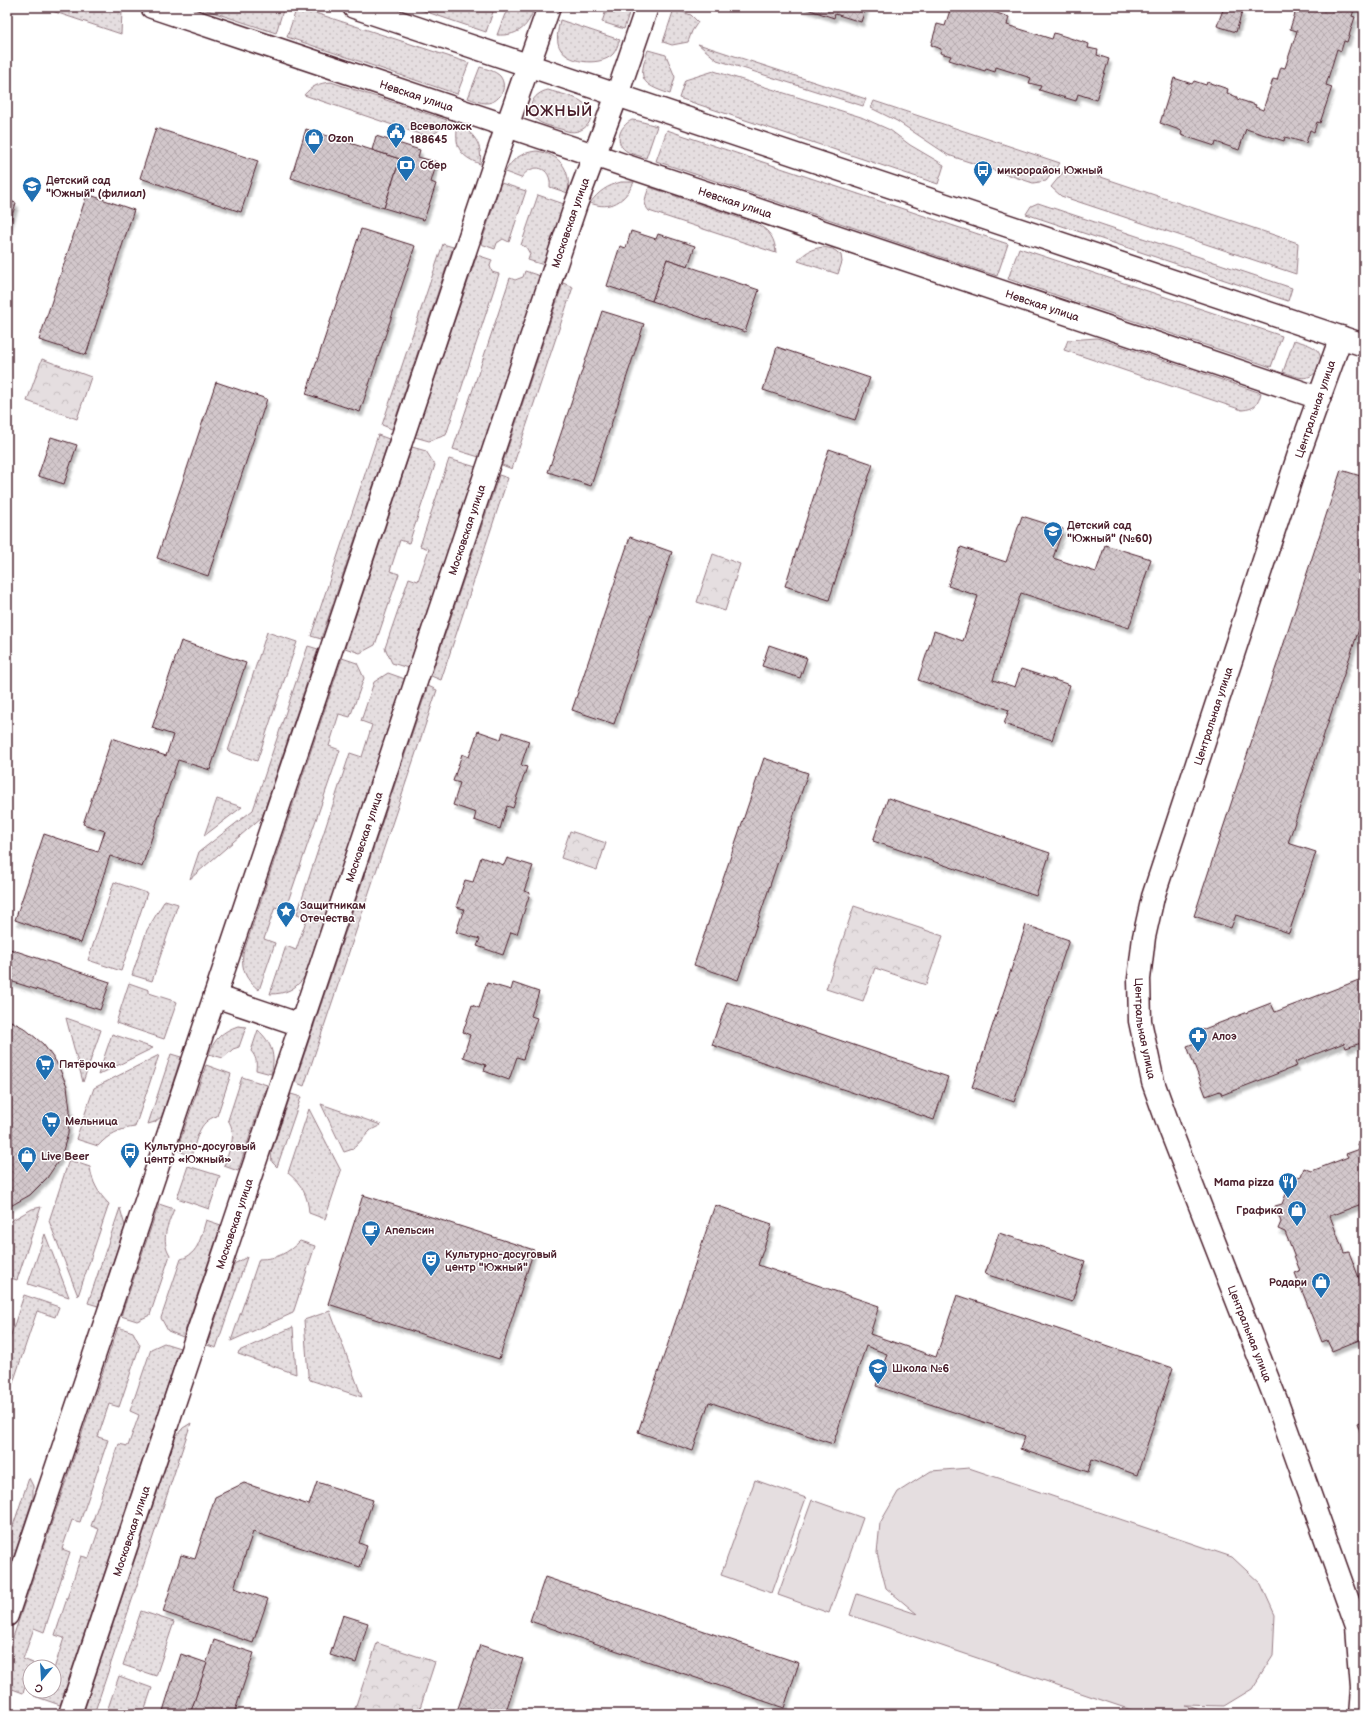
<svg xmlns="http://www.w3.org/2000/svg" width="1371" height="1721" viewBox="0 0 1371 1721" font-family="'Balsamiq Sans',sans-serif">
<defs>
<pattern id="grass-dots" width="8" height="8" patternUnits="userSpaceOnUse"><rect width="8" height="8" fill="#e5dee0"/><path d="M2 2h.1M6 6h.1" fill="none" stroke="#c6bec0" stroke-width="1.8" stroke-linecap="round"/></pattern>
<pattern id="park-crowns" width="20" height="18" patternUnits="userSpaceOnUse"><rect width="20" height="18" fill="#e5dee0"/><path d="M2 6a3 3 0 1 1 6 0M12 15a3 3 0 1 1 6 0" fill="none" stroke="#c6bec0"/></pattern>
<pattern id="building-cross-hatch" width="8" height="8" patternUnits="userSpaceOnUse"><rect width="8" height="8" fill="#d2c7cb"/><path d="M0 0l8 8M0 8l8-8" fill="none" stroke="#b6aaae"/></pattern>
<filter id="shadow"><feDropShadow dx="2.5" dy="4.5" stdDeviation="1" flood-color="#0004"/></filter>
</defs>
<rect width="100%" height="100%" fill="#fff"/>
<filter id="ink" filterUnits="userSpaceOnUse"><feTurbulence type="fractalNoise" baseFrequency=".025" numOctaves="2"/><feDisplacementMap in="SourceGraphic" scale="8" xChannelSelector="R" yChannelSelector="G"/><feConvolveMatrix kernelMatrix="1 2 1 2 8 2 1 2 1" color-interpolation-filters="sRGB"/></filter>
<g filter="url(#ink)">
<g fill="url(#grass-dots)" stroke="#987e86">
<path d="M40 7H109L122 11 121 34Z"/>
<path d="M197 7H284L276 33Z"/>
<path d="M297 7 469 63 457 94 287 37Z"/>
<path d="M412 7H492L494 9 486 32Z"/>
<path d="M519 7 533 11C527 29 516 36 497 35L505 14Z"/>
<path d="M607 7H631L624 29 602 22Z"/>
<path d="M674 9 691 15 698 22 692 31 688 42 672 45 663 42Z"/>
<path d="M560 20 620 40C618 44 616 51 613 54 602 66 570 64 561 50 555 41 558 30 560 20Z"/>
<path d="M698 44 866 99 863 106 717 60Z"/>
<path d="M648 50 666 55 675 77 670 94C640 84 638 79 648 50Z"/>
<path d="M480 67C487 69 495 71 500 76 509 88 499 103 486 103 480 103 474 100 468 98Z"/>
<path d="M714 71 861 117 890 130 910 145 944 165 938 184 679 98 685 80Z"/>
<path d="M331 82 447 120 438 131 428 137 304 95C312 86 319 83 331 82Z"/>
<path d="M548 90C560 94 576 96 585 104 600 117 584 136 567 131 559 128 545 126 538 121 523 110 533 93 548 90Z"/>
<path d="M874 101 1060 163 1046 181 1033 183 948 155 897 121 871 108Z"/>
<path d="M632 120 639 121 657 126 646 158C641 156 634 155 628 152 613 144 619 126 632 120Z"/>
<path d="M458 124C474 133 483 145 480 164 459 156 454 146 458 124Z"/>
<path d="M667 130 1008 244 997 276 656 161Z"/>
<path d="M536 151C560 154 571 169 568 193L550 187C552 167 533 161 521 178L505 172C512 159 521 153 536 151Z"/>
<path d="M1068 166 1298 243 1296 274 1061 196 1051 187Z"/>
<path d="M621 182H634C625 201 611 211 590 203 599 191 607 186 621 182Z"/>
<path d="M501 183 526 191 509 242 503 239 497 243 495 249 481 244Z"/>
<path d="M649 187 757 224C770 231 775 239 776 253L649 211C642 203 646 197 649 187Z"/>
<path d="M538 195 564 204 544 265 528 260 530 254 526 247 521 245Z"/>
<path d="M1038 203 1292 288 1288 301 1026 214 1031 206Z"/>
<path d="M443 244 453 247 392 429 382 425Z"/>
<path d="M823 247 833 249 841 255 842 262 838 274 798 261C805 252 811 249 823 247Z"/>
<path d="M1019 248 1282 336 1271 367 1008 279Z"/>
<path d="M477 255 492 260 490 266 492 272 499 274 446 435 429 441 415 437Z"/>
<path d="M525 271 540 276 479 457 453 449 510 278 515 280 523 277Z"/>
<path d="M563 283 573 287 512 469 502 465Z"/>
<path d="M1097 338 1261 393C1258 405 1255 409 1242 410L1064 350 1068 340Z"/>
<path d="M1294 340C1310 345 1326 348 1319 369 1307 383 1298 377 1283 372Z"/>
<path d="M378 435 389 439 321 639 311 636Z"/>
<path d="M412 447 426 451 435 465 409 543 400 540 390 571 399 574 375 645 360 653 345 648Z"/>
<path d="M449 459 476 467 408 668 392 663 385 648 409 578 418 581 429 549 420 546Z"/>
<path d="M499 475 508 478 441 680 431 676Z"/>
<path d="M267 632 297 642 257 761 228 751Z"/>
<path d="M308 646 318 649 262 817 190 879 199 852 253 810Z"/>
<path d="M342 658 357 663 364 678 350 717 339 714 329 746 340 750 285 910 275 907 264 939 275 943 259 990C246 980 241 970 243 954Z"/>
<path d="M388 673 405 679 305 976C296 989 286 994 270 994L286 946 296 950 307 918 297 914 350 753 362 757 372 725 361 721 374 682Z"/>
<path d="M428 686 437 690 304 1086 295 1082Z"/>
<path d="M217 799 242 807 204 836Z"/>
<path d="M114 882 147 893 121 971 88 960Z"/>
<path d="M165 900 178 904 152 981 132 975 147 930Z"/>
<path d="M129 983 149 990V993L177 1002 164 1039 116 1023Z"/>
<path d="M66 1018 101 1030 83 1082Z"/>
<path d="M238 1026 246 1027 239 1047 233 1049 223 1058 209 1054C214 1039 223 1031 238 1026Z"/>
<path d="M258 1030C272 1043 276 1056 271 1074L256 1070C257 1061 256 1057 251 1051Z"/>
<path d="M112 1034 153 1048 98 1075Z"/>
<path d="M171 1054 181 1057 162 1116 155 1122 148 1124Z"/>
<path d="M159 1055 135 1127C119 1129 109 1134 98 1146L76 1139 94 1088Z"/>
<path d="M206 1065 231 1074 217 1116C198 1121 197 1140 191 1156L177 1150Z"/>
<path d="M242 1077 267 1085 238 1171 224 1166C229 1150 238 1135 228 1120Z"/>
<path d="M291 1094 301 1097 277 1167 272 1162 271 1153Z"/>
<path d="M321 1104 381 1125 371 1130 353 1149 344 1152Z"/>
<path d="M309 1109 341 1171 325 1219 309 1213C308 1196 302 1184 288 1173Z"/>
<path d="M69 1160 90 1167C92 1182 98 1193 109 1204L78 1296 49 1221Z"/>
<path d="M188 1166 220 1176 209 1209 177 1198Z"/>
<path d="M159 1204 174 1209C168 1225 160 1239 170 1255L150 1315 137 1321 121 1316Z"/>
<path d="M41 1207 17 1280 7 1277V1223L32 1209Z"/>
<path d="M120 1208 125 1226 98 1306 88 1303Z"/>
<path d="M206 1220 221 1225 183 1337 168 1331 161 1318 181 1259C199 1254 201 1236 206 1220Z"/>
<path d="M45 1234 69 1297 28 1284Z"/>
<path d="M300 1241 315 1246 293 1313 231 1341 259 1259C277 1259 288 1253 300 1241Z"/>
<path d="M247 1257 216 1348 207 1345 234 1264Z"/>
<path d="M24 1295 59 1307 55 1317 37 1311 7 1401V1347Z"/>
<path d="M330 1311 362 1397 310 1380 308 1375 304 1320Z"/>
<path d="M118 1327 133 1332 140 1345 119 1407 109 1404 98 1437 108 1440 80 1522 72 1520 62 1549 70 1552 44 1632 34 1628 23 1659 33 1663 32 1667H30V1672L23 1693 7 1687V1655Z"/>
<path d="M293 1327 296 1374 238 1354 239 1351Z"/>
<path d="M164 1343 180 1348 60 1705 34 1696 36 1691H54V1669L64 1638 55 1635 81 1556 89 1558 99 1529 91 1526 119 1444 128 1446 139 1415 130 1411 151 1349Z"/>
<path d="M191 1423 94 1714H83L176 1436 183 1428Z"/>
<path d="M29 1478 33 1486V1498L7 1577V1544Z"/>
<path d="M141 1611 174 1622 156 1676 123 1665Z"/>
<path d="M119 1676 152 1688 143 1714H106Z"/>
</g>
<g fill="url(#park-crowns)" stroke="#987e86">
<path d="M42 359 91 377 77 419 27 401Z"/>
<path d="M713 554 740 564 725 611 697 602Z"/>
<path d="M570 831 606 843 597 870 561 858Z"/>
<path d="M854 906 943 936 926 985 875 968 863 1001 826 989Z"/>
<path d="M377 1643 435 1662 418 1714H353Z"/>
</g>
<g fill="#e5dee0" stroke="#987e86">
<path d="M969 1468 1232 1557 1261 1584 1275 1615 1273 1656 1252 1689 1224 1706 1185 1705 1211 1714H1143L850 1615 857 1594 917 1614 886 1588 877 1553 880 1523 898 1492 931 1471Z"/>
<path d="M755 1480 806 1498 772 1593 721 1575Z"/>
<path d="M812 1500 863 1518 829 1613 778 1595Z"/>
</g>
<g fill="url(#building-cross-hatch)" stroke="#4a1f2b" filter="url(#shadow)">
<path d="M801 7H866L861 22 835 14 834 18Z"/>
<path d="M951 7 960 10 961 7 973 9 974 7H978L1009 17 1007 25 1052 39 1054 33 1089 44 1088 48 1098 50 1097 55 1109 59 1096 100 1078 94 1076 101 1039 90 1041 86 1029 83 1031 78 996 67 995 72 986 69 985 71 949 60 951 56 940 53 941 49 931 45 937 24 945 26Z"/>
<path d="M1224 7 1242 12 1236 32 1217 26Z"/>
<path d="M1297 7H1355L1352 16 1355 17 1347 42 1344 41 1341 51 1337 49 1326 85 1332 87 1320 123 1317 122 1314 132 1310 130 1306 143 1285 137 1284 141 1246 129 1239 150 1216 142 1215 146 1181 135 1182 131 1160 123 1174 78 1192 84 1194 81 1206 85 1207 82 1228 89 1227 93 1237 97V99L1256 105 1255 107 1263 110 1273 79 1277 80 1281 67 1285 68 1297 31 1290 29Z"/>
<path d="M156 128 258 161 241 212 140 178Z"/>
<path d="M306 129 400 159 384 208 291 178Z"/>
<path d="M376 136 420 150 418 157 437 162 431 182 436 184 424 220 384 208 400 159 372 150Z"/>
<path d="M87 194 134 210 86 355 39 340Z"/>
<path d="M7 200 16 203 7 232Z"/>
<path d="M361 229 415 246 360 412 306 394Z"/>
<path d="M631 231 656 239 658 234 695 246 688 266 667 259 652 301 607 286 620 246 626 248Z"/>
<path d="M667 259 759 290 745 332 652 301Z"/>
<path d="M602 311 644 324 591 486 548 472Z"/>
<path d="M777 347 870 378 855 420 763 390Z"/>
<path d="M216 382 267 399 208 576 157 558Z"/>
<path d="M51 437 77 445 64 484 38 476Z"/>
<path d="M829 449 873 464 829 600 785 586Z"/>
<path d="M1341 470 1364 477V614L1288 843 1316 852 1289 933 1236 915 1231 928 1194 916Z"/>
<path d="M1022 516 1063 529 1053 558 1096 572 1105 545 1151 559 1129 628 1021 593 993 680 1015 687 1021 669 1070 685 1052 740 1004 724 1009 710 918 680 934 631 963 641 978 596 948 586 961 547 1006 562Z"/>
<path d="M630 537 672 552 614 724 572 710Z"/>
<path d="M181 641 246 663 210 770 178 760 142 867 110 856 81 943 15 920 44 834 98 852 105 831 83 824 112 738 166 756 173 735 152 728Z"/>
<path d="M769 645 807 658 800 678 762 666Z"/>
<path d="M478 731 501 739 503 732 529 741 521 765 527 767 513 808 507 806 500 829 474 820 476 813 453 805 460 783 453 781 462 754 469 757Z"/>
<path d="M764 758 808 773 738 980 694 965Z"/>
<path d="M888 798 1050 853 1036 896 873 841Z"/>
<path d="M481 857 504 865 507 858 533 866 524 891 530 893 517 934 511 932 503 955 477 946 480 939 456 932 464 909 456 907 465 880 473 882Z"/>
<path d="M1026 925 1069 940 1014 1102 972 1087Z"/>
<path d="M7 948 110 982 100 1010 7 980Z"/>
<path d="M1364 978V1042L1346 1048 1344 1043 1295 1062 1297 1066 1222 1095 1220 1091 1206 1096 1187 1046 1203 1040 1199 1031 1271 1003 1275 1012Z"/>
<path d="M487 983 511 990 513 983 539 992 531 1016 537 1018 523 1059 517 1057 509 1080 484 1071 486 1065 463 1057 470 1035 463 1032 472 1005 479 1008Z"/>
<path d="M727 1002 948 1077 934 1120 712 1045Z"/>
<path d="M7 1019 24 1028 43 1044 57 1063 67 1086 70 1110 68 1134 64 1147 61 1157 47 1178 30 1195 7 1208Z"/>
<path d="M1364 1142V1203L1330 1216 1344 1253 1349 1252 1364 1291V1338L1332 1351 1327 1340 1322 1342 1295 1273 1300 1271 1285 1232 1278 1229 1281 1222 1275 1206 1282 1204 1288 1189 1285 1182 1301 1176 1304 1168 1312 1171 1348 1157 1346 1154 1360 1149 1358 1144Z"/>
<path d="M363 1195 534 1250 499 1359 328 1304Z"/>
<path d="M715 1205 772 1224 758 1265 879 1306 870 1334 936 1357 957 1295 1173 1368 1137 1475 1092 1459 1088 1472 1020 1449 1025 1436 876 1386 887 1354 866 1346 833 1444 709 1402 693 1451 638 1432Z"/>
<path d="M999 1233 1085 1261 1072 1302 985 1274Z"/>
<path d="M1364 1420V1447L1360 1446 1363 1439 1357 1423Z"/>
<path d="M317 1482 373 1500 359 1543 367 1546 360 1567 253 1532 234 1588 268 1599 253 1643 163 1612 181 1555 195 1559 215 1497 244 1483 309 1505Z"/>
<path d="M545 1577 799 1663 784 1708 530 1621Z"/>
<path d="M343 1615 368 1623 356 1663 330 1655Z"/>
<path d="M214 1640 254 1653 234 1714H190Z"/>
<path d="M480 1645 523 1659 505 1714H456Z"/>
<path d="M181 1654 207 1663 190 1714H162Z"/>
</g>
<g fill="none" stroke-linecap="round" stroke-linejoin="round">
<defs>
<g id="minor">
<path id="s1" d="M152 7 1319 398"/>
<path d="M354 7 1364 345"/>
<path id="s2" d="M1341 337 1301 448 1153 897 1144 937 1139 979 1140 1021 1153 1082 1170 1129 1276 1400 1357 1626 1362 1689 1360 1714"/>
<path d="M215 996 301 1025"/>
<path d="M7 1615 507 126 549 7"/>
<path id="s3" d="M70 1714 576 204 617 95 647 7"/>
</g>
</defs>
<use href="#minor" stroke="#4a1f2b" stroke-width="25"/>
<use href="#minor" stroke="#fff" stroke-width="22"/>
</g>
</g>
<defs>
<symbol id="civic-pin" viewBox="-11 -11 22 30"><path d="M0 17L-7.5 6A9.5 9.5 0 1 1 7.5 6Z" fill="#1f6fb2" stroke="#fff"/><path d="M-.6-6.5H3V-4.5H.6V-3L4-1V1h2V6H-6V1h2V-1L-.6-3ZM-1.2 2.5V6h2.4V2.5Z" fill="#fff"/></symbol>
<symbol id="shop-pin" viewBox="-11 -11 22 30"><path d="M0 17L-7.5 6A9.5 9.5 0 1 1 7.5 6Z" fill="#1f6fb2" stroke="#fff"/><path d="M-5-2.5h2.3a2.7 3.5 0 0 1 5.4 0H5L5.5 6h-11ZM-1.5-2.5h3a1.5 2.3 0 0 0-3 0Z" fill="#fff"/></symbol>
<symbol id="bank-pin" viewBox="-11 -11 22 30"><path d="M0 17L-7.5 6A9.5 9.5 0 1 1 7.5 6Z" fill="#1f6fb2" stroke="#fff"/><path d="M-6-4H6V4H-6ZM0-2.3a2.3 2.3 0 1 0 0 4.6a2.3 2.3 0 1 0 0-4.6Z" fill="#fff"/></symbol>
<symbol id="bus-pin" viewBox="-11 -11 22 30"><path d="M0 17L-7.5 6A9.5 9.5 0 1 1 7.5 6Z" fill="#1f6fb2" stroke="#fff"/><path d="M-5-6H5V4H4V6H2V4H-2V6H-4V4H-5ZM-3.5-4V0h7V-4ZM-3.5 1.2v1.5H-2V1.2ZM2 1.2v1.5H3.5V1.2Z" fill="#fff"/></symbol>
<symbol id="school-pin" viewBox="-11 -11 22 30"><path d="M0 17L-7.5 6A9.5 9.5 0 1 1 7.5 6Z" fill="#1f6fb2" stroke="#fff"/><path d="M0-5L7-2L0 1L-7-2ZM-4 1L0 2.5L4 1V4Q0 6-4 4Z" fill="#fff"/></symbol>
<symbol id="sight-pin" viewBox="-11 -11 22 30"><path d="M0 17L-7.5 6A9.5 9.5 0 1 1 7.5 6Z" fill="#1f6fb2" stroke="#fff"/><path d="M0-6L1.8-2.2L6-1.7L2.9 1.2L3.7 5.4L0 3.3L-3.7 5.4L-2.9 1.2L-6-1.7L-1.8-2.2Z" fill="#fff"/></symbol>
<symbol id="pharmacy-pin" viewBox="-11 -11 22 30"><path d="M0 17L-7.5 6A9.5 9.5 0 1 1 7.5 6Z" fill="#1f6fb2" stroke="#fff"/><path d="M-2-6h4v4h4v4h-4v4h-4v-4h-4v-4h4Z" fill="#fff"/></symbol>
<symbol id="supermarket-pin" viewBox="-11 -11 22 30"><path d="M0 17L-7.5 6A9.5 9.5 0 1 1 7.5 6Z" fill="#1f6fb2" stroke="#fff"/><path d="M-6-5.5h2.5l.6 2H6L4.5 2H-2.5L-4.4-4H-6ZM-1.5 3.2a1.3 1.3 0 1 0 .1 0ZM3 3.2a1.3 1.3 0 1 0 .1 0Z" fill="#fff"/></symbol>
<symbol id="restaurant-pin" viewBox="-11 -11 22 30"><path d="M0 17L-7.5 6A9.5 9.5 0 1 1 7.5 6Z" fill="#1f6fb2" stroke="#fff"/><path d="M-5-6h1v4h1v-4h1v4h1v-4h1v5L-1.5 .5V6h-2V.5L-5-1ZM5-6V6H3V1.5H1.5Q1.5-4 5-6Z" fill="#fff"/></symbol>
<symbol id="cafe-pin" viewBox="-11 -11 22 30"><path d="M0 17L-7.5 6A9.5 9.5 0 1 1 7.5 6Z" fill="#1f6fb2" stroke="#fff"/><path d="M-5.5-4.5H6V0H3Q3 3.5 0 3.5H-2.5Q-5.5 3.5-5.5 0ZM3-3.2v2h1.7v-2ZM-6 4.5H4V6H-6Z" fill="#fff"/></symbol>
<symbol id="theatre-pin" viewBox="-11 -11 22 30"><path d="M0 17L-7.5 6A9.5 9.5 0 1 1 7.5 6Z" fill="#1f6fb2" stroke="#fff"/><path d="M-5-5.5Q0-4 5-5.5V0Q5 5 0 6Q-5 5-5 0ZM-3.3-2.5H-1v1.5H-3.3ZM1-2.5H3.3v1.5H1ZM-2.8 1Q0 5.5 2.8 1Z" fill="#fff"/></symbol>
</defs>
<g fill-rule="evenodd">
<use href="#civic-pin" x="385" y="121" width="22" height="30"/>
<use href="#shop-pin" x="303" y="127" width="22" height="30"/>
<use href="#bank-pin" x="395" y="154" width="22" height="30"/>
<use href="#bus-pin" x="972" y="159" width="22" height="30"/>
<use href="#school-pin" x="21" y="175" width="22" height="30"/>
<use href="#school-pin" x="1042" y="520" width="22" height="30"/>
<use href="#sight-pin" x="275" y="900" width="22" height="30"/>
<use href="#pharmacy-pin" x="1187" y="1025" width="22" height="30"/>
<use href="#supermarket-pin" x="34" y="1053" width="22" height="30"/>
<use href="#supermarket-pin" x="40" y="1110" width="22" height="30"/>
<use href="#bus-pin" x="119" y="1141" width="22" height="30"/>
<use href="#shop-pin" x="16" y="1145" width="22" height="30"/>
<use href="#restaurant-pin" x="1277" y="1171" width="22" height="30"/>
<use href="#shop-pin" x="1286" y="1199" width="22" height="30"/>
<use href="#cafe-pin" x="360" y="1219" width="22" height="30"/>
<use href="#theatre-pin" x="420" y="1249" width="22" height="30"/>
<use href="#shop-pin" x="1310" y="1271" width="22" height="30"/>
<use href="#school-pin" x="867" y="1357" width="22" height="30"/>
</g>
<g text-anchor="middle" stroke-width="3" stroke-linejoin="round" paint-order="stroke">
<g font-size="11" fill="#4a1f2b" stroke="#fff">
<text dy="4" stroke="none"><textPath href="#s1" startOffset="279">Невская улица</textPath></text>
<text dy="4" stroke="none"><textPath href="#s1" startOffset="615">Невская улица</textPath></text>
<text dy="4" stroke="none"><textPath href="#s3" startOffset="1573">Московская улица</textPath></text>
<text dy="4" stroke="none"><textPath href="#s1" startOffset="939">Невская улица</textPath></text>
<text transform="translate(1315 409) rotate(-71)" y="4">Центральная улица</text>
<text dy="4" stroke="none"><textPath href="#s3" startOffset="1249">Московская улица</textPath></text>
<text transform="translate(1213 716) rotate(-72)" y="4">Центральная улица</text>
<text dy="4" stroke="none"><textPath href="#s3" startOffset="925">Московская улица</textPath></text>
<text dy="4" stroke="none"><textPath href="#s2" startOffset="724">Центральная улица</textPath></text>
<text dy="4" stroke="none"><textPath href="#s3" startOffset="517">Московская улица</textPath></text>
<text dy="4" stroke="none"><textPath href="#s2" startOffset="1048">Центральная улица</textPath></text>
<text dy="4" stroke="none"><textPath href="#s3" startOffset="193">Московская улица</textPath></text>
</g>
<g font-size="11" font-weight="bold" fill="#4a1f2b" stroke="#fff" text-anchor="start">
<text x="410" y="130">Всеволожск<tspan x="410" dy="13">188645</tspan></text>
<text x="328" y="142">Ozon</text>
<text x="420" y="169">Сбер</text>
<text x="997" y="174">микрорайон Южный</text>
<text x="46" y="184">Детский сад<tspan x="46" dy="13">"Южный" (филиал)</tspan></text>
<text x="1067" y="529">Детский сад<tspan x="1067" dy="13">"Южный" (№60)</tspan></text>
<text x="300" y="909">Защитникам<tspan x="300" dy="13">Отечества</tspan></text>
<text x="1212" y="1040">Алоэ</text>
<text x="59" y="1068">Пятёрочка</text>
<text x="65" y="1125">Мельница</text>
<text x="144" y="1150">Культурно-досуговый<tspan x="144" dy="13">центр «Южный»</tspan></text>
<text x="41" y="1160">Live Beer</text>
<text x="1274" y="1186" text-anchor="end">Mama pizza</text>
<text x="1283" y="1214" text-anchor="end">Графика</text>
<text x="385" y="1234">Апельсин</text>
<text x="445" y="1258">Культурно-досуговый<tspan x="445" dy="13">центр "Южный"</tspan></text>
<text x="1307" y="1286" text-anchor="end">Родари</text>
<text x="892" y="1372">Школа №6</text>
</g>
<g font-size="15" font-weight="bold" letter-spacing="1" fill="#4a1f2b" stroke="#fff">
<text x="559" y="116">ЮЖНЫЙ</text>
</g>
</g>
<rect width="1371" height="1721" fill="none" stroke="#fff" stroke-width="24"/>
<rect x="12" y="12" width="1347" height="1697" fill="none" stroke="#4a1f2b" stroke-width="1.5" filter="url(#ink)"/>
<g transform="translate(42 1679) rotate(198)"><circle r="19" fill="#ffffff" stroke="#b7a5aa"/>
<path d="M0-3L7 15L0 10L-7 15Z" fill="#1f6fb2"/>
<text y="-6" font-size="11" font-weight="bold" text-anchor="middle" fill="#4a1f2b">С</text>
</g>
</svg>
